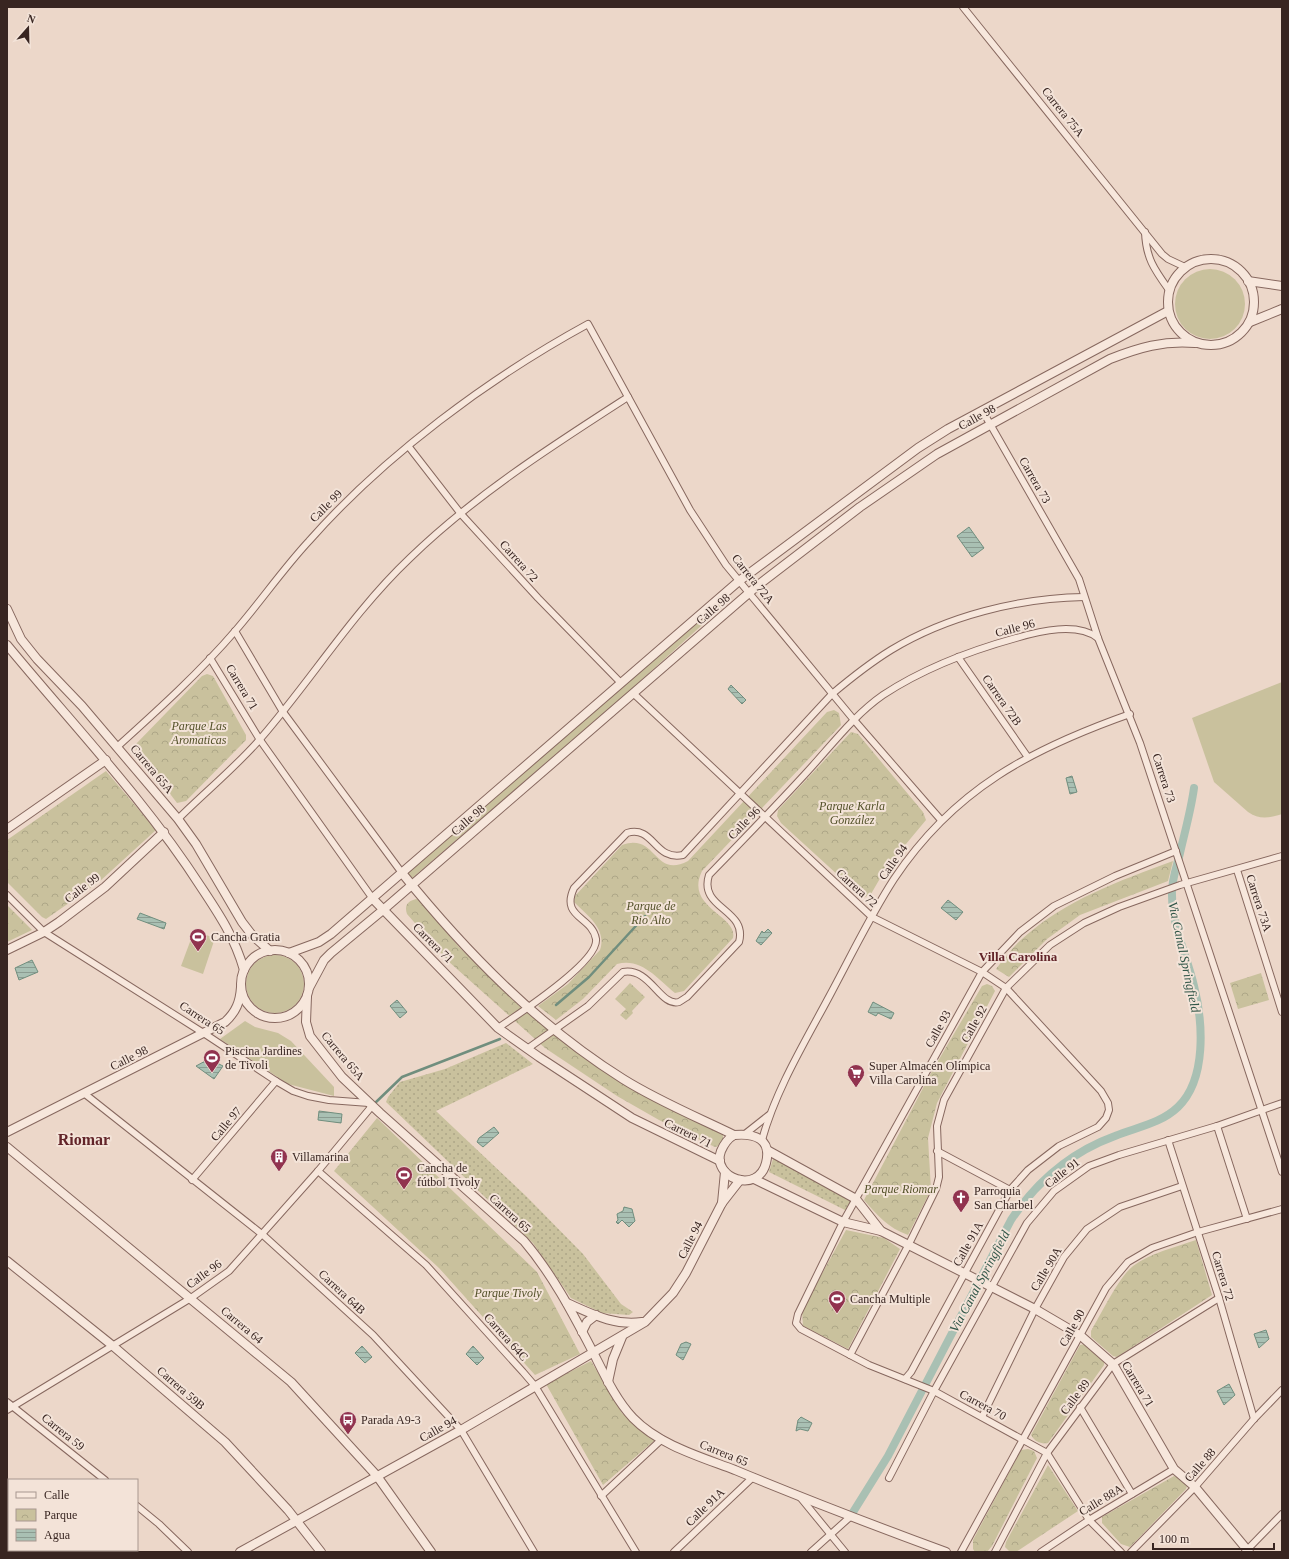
<svg xmlns="http://www.w3.org/2000/svg" width="1289" height="1559" viewBox="0 0 1289 1559" font-family="Georgia,serif">
<defs>
<pattern id="park-crowns" width="20" height="18" patternUnits="userSpaceOnUse"><rect width="20" height="18" fill="#c9c19d"/><path d="M2 6a3 3 0 1 1 6 0M12 15a3 3 0 1 1 6 0" fill="none" stroke="#ada687"/></pattern>
<pattern id="garden-dots" width="8" height="8" patternUnits="userSpaceOnUse"><rect width="8" height="8" fill="#c9c19d"/><path d="M2 2h.1M6 6h.1" fill="none" stroke="#ada687" stroke-width="1.8" stroke-linecap="round"/></pattern>
<pattern id="water-rules" width="6" height="5" patternUnits="userSpaceOnUse"><rect width="6" height="5" fill="#a9c0b3"/><path d="M0 2.5h6" fill="none" stroke="#8b9c91"/></pattern>
</defs>
<rect width="100%" height="100%" fill="#ecd7c9"/>
<g fill="#c9c19d">
<circle cx="1210" cy="304" r="35"/>
<path d="M729 595 732 598 628 692 411 879 407 874Z"/>
<path d="M1282 682V814C1270 818 1259 820 1248 812L1214 782 1192 718Z"/>
<path d="M194 931 215 938 203 974 181 966Z"/>
<circle cx="275" cy="984" r="29"/>
<path d="M245 1021 255 1027 278 1033 291 1041 334 1087V1096L288 1084 220 1039Z"/>
</g>
<g fill="url(#park-crowns)">
<path d="M207 674 213 676 246 735V740L186 801 177 803 134 746 202 676Z"/>
<path d="M834 710 839 713 841 725 702 871C684 908 738 915 733 938L684 991 675 993C658 979 641 957 617 964L583 999 556 1020 538 1006 568 984 600 950C607 929 588 916 574 902L575 896 622 845C657 832 653 879 688 861L827 712Z"/>
<path d="M851 732 858 734 923 812 926 820 886 868 871 894 863 898 781 823 777 816 778 810Z"/>
<path d="M106 771 156 830 99 882 46 919 42 917 7 882V840Z"/>
<path d="M1173 861 1168 881 1080 915 1047 939 1009 977 996 969C1004 959 1012 948 1022 939 1065 900 1119 881 1173 861Z"/>
<path d="M416 899 420 900 459 947 516 1001 624 1082 723 1134V1139L718 1146 715 1147 659 1120 617 1096 545 1048 448 961 407 914C404 905 408 901 416 899Z"/>
<path d="M7 905 32 930 7 942Z"/>
<path d="M1261 973 1269 1000 1238 1009 1230 983Z"/>
<path d="M630 983 645 997 632 1011 633 1013 626 1020 620 1015 626 1009 615 999Z"/>
<path d="M987 984 992 986 995 991 937 1103 928 1138 931 1190 908 1235C888 1228 877 1215 864 1200L931 1073 982 986Z"/>
<path d="M377 1118 537 1272 580 1354 535 1375 439 1268 334 1171Z"/>
<path d="M846 1230 884 1238 900 1249 848 1349 803 1326 802 1310Z"/>
<path d="M1196 1240 1212 1295 1117 1357 1113 1356 1091 1337V1331C1101 1314 1119 1277 1133 1266 1150 1253 1176 1247 1196 1240Z"/>
<path d="M1085 1344 1104 1361V1365L1048 1443C1041 1444 1035 1442 1031 1435L1080 1345Z"/>
<path d="M591 1361 622 1413 655 1440 603 1485 546 1384Z"/>
<path d="M1028 1449 1034 1451 1037 1458 992 1546 987 1552H975L973 1549V1540L1021 1450Z"/>
<path d="M1048 1465 1078 1511 1016 1552H1010L1005 1547 1006 1542Z"/>
<path d="M1174 1476 1179 1478 1187 1486 1186 1489 1130 1547 1121 1544 1102 1523V1517Z"/>
</g>
<g fill="url(#garden-dots)">
<path d="M506 1043 533 1064 436 1111 527 1197 583 1254 621 1304 633 1312 629 1315 602 1313 571 1298 533 1243 386 1102 388 1097 400 1082 445 1069Z"/>
<path d="M774 1156 853 1200 847 1211 769 1172Z"/>
</g>
<g fill="url(#water-rules)" stroke="#708e7e">
<path d="M969 527 984 548 972 557 957 536Z"/>
<path d="M731 685 746 700 742 704 728 689Z"/>
<path d="M1072 776 1077 792 1070 794 1066 778Z"/>
<path d="M948 900 963 912 956 920 941 908Z"/>
<path d="M140 913 166 923 164 929 137 919Z"/>
<path d="M768 929 772 933 761 945 756 941 762 931 764 933Z"/>
<path d="M32 960 38 972 19 980 15 968Z"/>
<path d="M397 1000 407 1012 400 1018 390 1006Z"/>
<path d="M873 1002 894 1013 891 1019 878 1013 876 1016 868 1012Z"/>
<path d="M209 1059 223 1066 214 1079 196 1066Z"/>
<path d="M319 1111 342 1114 341 1123 318 1120Z"/>
<path d="M494 1127 499 1133 483 1147 477 1142 479 1138Z"/>
<path d="M624 1207 632 1209 635 1221 629 1227 622 1220 618 1224 616 1222 618 1220 617 1214 623 1211Z"/>
<path d="M1266 1330 1269 1339 1259 1348 1254 1334Z"/>
<path d="M686 1342 691 1344 683 1360 676 1355 681 1344Z"/>
<path d="M362 1346 372 1357 365 1363 355 1353Z"/>
<path d="M473 1346 484 1358 477 1365 466 1354Z"/>
<path d="M1229 1384 1235 1395 1224 1405 1217 1391Z"/>
<path d="M801 1417 812 1423 808 1431 800 1429 796 1431 798 1420Z"/>
</g>
<g fill="none" stroke-linecap="round" stroke-linejoin="round">
<g stroke="#708e7e" stroke-width="2.5">
<path d="M556 1005 589 977 645 916"/>
<path d="M374 1104 402 1077 500 1039"/>
</g>
<path stroke="#a9c0b3" stroke-width="8" d="M850 1517 888 1456 1011 1220C1037 1181 1071 1152 1115 1136 1137 1127 1160 1124 1178 1107 1207 1079 1203 1022 1194 986 1187 956 1172 926 1172 895 1171 881 1177 866 1180 853 1185 831 1191 810 1194 788"/>
<defs>
<g id="minor">
<path d="M963 7 1162 254 1168 259 1185 267"/>
<path d="M1145 232C1146 258 1154 269 1169 290"/>
<path d="M982 410 1079 579 1098 638 1140 743 1282 1172"/>
<path d="M409 447 461 514 538 598 621 683"/>
<path d="M235 631 283 712 402 873"/>
<path d="M958 657 1027 756"/>
<path d="M210 658 260 740 373 899"/>
<path d="M634 694 872 917 982 972 1006 988 1101 1091 1108 1103 1109 1110 1106 1118 1098 1127 1059 1146 1028 1170 1010 1190 911 1372 905 1379"/>
<path d="M117 747C158 710 200 672 236 630 261 601 283 569 309 541 384 456 489 378 588 324L690 510 726 565 854 720 941 820"/>
<path d="M178 819C205 792 236 767 261 738 312 679 353 612 410 558 475 495 552 446 628 397"/>
<path d="M1237 870 1282 1012"/>
<path d="M7 895 44 932 205 1034 276 1081 293 1091 308 1096 329 1100 369 1103"/>
<path d="M498 1028C517 1015 599 962 596 939 592 916 560 918 574 888L627 833C654 825 654 861 683 855L832 694C851 678 870 663 891 650 947 616 1019 598 1084 597"/>
<path d="M527 1049 588 1006 623 972C650 967 660 1007 679 1002 681 1001 685 998 687 997L739 942C748 909 698 909 709 875 742 841 775 807 807 772 831 746 854 715 883 695 924 668 969 651 1016 638 1040 631 1077 622 1098 638"/>
<path d="M85 1094 263 1235 373 1335 461 1430 534 1552"/>
<path d="M1217 1126 1247 1219"/>
<path d="M745 1134 769 1115"/>
<path d="M762 1140C776 1089 805 1042 830 995 851 956 870 916 894 879 954 789 1031 749 1130 714"/>
<path d="M1168 1140 1219 1298 1254 1419"/>
<path d="M937 1151 1010 1190"/>
<path d="M318 1171 426 1265 523 1372 535 1386 636 1552"/>
<path d="M192 1180 276 1081"/>
<path d="M850 1355 908 1246 936 1189 939 1177 937 1126 944 1100 1006 988 1050 945 1084 923 1119 907 1180 885 1282 856"/>
<path d="M7 1402 105 1480"/>
<path d="M1080 1407 1132 1494"/>
<path d="M7 1410 191 1298 229 1271 318 1171 372 1106"/>
<path d="M982 1417 1035 1309 1064 1257 1087 1229 1120 1207 1182 1186"/>
<path d="M889 1478 934 1391 1027 1223 1054 1191 1089 1166 1119 1155 1217 1126 1282 1103"/>
<path d="M601 1496 662 1439"/>
<path d="M800 1497 845 1552"/>
<path d="M137 1506 159 1524 188 1552"/>
<path d="M7 1531 9 1533"/>
<path d="M29 1550 32 1552"/>
<path d="M674 1552 752 1478"/>
<path d="M811 1552 850 1517"/>
<path d="M961 1552 1106 1288 1128 1262 1152 1248 1198 1232 1282 1209"/>
<path d="M995 1552 1047 1453 1113 1364 1219 1298"/>
<path d="M1041 1552 1089 1520 1174 1469"/>
<path d="M1121 1552 1089 1520 1047 1453 934 1391 869 1365 801 1329 796 1323 798 1314 843 1222 982 972 1020 932 1054 906 1115 876 1176 851"/>
<path d="M1131 1552 1195 1487 1254 1419 1282 1390"/>
<path d="M1245 1552 1282 1514"/>
</g>
<g id="tertiary">
<circle cx="1211" cy="302" r="43"/>
<path d="M1248 281 1282 286"/>
<path d="M1250 322 1282 309"/>
<path d="M7 609 21 639 37 659 82 706 178 819 196 844 242 922 252 935 270 951"/>
<path d="M7 645C73 725 145 800 201 887 219 914 235 938 244 970"/>
<path d="M7 829 106 760"/>
<path d="M402 873C466 952 537 1025 623 1079 658 1101 697 1117 734 1135"/>
<path d="M373 899 498 1028 539 1057 632 1118 720 1161"/>
<path d="M7 950 44 932 59 922 105 887 164 832"/>
<circle cx="275" cy="984" r="34"/>
<path d="M289 953 319 942 331 934 739 581 918 448 948 429 1168 311"/>
<path d="M309 988 324 960 331 953 383 910 757 586 860 507 937 454 1110 359C1138 348 1164 340 1195 343"/>
<path d="M307 996 306 1022 310 1036 342 1077 380 1113 524 1241C553 1275 573 1314 594 1354 605 1376 616 1400 633 1418 659 1445 701 1457 735 1470 805 1499 875 1526 946 1552"/>
<path d="M7 1132 225 1022C236 1012 240 1002 241 987"/>
<path d="M734 1135C755 1133 772 1139 766 1163 758 1195 711 1178 721 1151 724 1144 727 1139 734 1135Z"/>
<path d="M7 1147 291 1382 377 1476 431 1552"/>
<path d="M767 1150 856 1199 881 1231"/>
<path d="M754 1179 843 1222 881 1231 1035 1309 1081 1336 1113 1364 1174 1469 1195 1487 1249 1552"/>
<path d="M722 1203 725 1172"/>
<path d="M7 1261 113 1346 225 1442 288 1510 321 1552"/>
<path d="M567 1303C592 1314 614 1326 642 1322"/>
<path d="M582 1332 587 1322 596 1315"/>
<path d="M608 1382 613 1359 622 1337"/>
<path d="M240 1552 461 1430 645 1322 673 1293 686 1273 722 1203 740 1180"/>
</g>
</defs>
<use href="#minor" stroke="#87685f" stroke-width="8"/>
<use href="#tertiary" stroke="#87685f" stroke-width="10"/>
<use href="#minor" stroke="#f7e7dc" stroke-width="6"/>
<use href="#tertiary" stroke="#f7e7dc" stroke-width="8"/>
</g>
<defs>
<symbol id="stadium-pin" viewBox="-11 -11 22 30"><path d="M0 17L-7.5 6A9.5 9.5 0 1 1 7.5 6Z" fill="#91334f" stroke="#f3e3d8"/><path d="M0-5a6.5 5 0 1 0 0 10a6.5 5 0 1 0 0-10ZM-3.5-1.8h7v3.6h-7Z" fill="#fff"/></symbol>
<symbol id="supermarket-pin" viewBox="-11 -11 22 30"><path d="M0 17L-7.5 6A9.5 9.5 0 1 1 7.5 6Z" fill="#91334f" stroke="#f3e3d8"/><path d="M-6-5.5h2.5l.6 2H6L4.5 2H-2.5L-4.4-4H-6ZM-1.5 3.2a1.3 1.3 0 1 0 .1 0ZM3 3.2a1.3 1.3 0 1 0 .1 0Z" fill="#fff"/></symbol>
<symbol id="building-pin" viewBox="-11 -11 22 30"><path d="M0 17L-7.5 6A9.5 9.5 0 1 1 7.5 6Z" fill="#91334f" stroke="#f3e3d8"/><path d="M-4-6H4V6H1V3H-1V6H-4ZM-2.5-4.3h1.7v1.8h-1.7ZM.8-4.3h1.7v1.8H.8ZM-2.5-1h1.7V.8h-1.7ZM.8-1h1.7V.8H.8Z" fill="#fff"/></symbol>
<symbol id="church-pin" viewBox="-11 -11 22 30"><path d="M0 17L-7.5 6A9.5 9.5 0 1 1 7.5 6Z" fill="#91334f" stroke="#f3e3d8"/><path d="M-1.2-6h2.4v3.5h3.3v2.4h-3.3V6h-2.4V-.1h-3.3v-2.4h3.3Z" fill="#fff"/></symbol>
<symbol id="bus-pin" viewBox="-11 -11 22 30"><path d="M0 17L-7.5 6A9.5 9.5 0 1 1 7.5 6Z" fill="#91334f" stroke="#f3e3d8"/><path d="M-5-6H5V4H4V6H2V4H-2V6H-4V4H-5ZM-3.5-4V0h7V-4ZM-3.5 1.2v1.5H-2V1.2ZM2 1.2v1.5H3.5V1.2Z" fill="#fff"/></symbol>
</defs>
<g fill-rule="evenodd">
<use href="#stadium-pin" x="188" y="927" width="20" height="27"/>
<use href="#stadium-pin" x="202" y="1048" width="20" height="27"/>
<use href="#supermarket-pin" x="846" y="1063" width="20" height="27"/>
<use href="#building-pin" x="269" y="1147" width="20" height="27"/>
<use href="#stadium-pin" x="394" y="1165" width="20" height="27"/>
<use href="#church-pin" x="951" y="1188" width="20" height="27"/>
<use href="#stadium-pin" x="827" y="1289" width="20" height="27"/>
<use href="#bus-pin" x="338" y="1410" width="20" height="27"/>
</g>
<g text-anchor="middle" stroke-width="4" stroke-linejoin="round" paint-order="stroke">
<g font-size="12" fill="#382521" stroke="#f3e3d8">
<text transform="translate(1063 112) rotate(51)" y="4">Carrera 75A</text>
<text transform="translate(977 417) rotate(-29)" y="4">Calle 98</text>
<text transform="translate(1035 480) rotate(60)" y="4">Carrera 73</text>
<text transform="translate(326 506) rotate(-45)" y="4">Calle 99</text>
<text transform="translate(519 561) rotate(48)" y="4">Carrera 72</text>
<text transform="translate(753 579) rotate(51)" y="4">Carrera 72A</text>
<text transform="translate(713 609) rotate(-41)" y="4">Calle 98</text>
<text transform="translate(1015 628) rotate(-15)" y="4">Calle 96</text>
<text transform="translate(242 687) rotate(59)" y="4">Carrera 71</text>
<text transform="translate(1002 700) rotate(55)" y="4">Carrera 72B</text>
<text transform="translate(152 769) rotate(50)" y="4">Carrera 65A</text>
<text transform="translate(1164 778) rotate(72)" y="4">Carrera 73</text>
<text transform="translate(468 820) rotate(-41)" y="4">Calle 98</text>
<text transform="translate(744 823) rotate(-46)" y="4">Calle 96</text>
<text transform="translate(893 862) rotate(-55)" y="4">Calle 94</text>
<text transform="translate(82 888) rotate(-38)" y="4">Calle 99</text>
<text transform="translate(857 888) rotate(42)" y="4">Carrera 72</text>
<text transform="translate(1259 903) rotate(72)" y="4">Carrera 73A</text>
<text transform="translate(433 943) rotate(45)" y="4">Carrera 71</text>
<text transform="translate(202 1018) rotate(33)" y="4">Carrera 65</text>
<text transform="translate(974 1024) rotate(-61)" y="4">Calle 92</text>
<text transform="translate(938 1029) rotate(-61)" y="4">Calle 93</text>
<text transform="translate(343 1056) rotate(50)" y="4">Carrera 65A</text>
<text transform="translate(129 1058) rotate(-27)" y="4">Calle 98</text>
<text transform="translate(226 1124) rotate(-50)" y="4">Calle 97</text>
<text transform="translate(688 1133) rotate(26)" y="4">Carrera 71</text>
<text transform="translate(1062 1173) rotate(-38)" y="4">Calle 91</text>
<text transform="translate(510 1213) rotate(42)" y="4">Carrera 65</text>
<text transform="translate(690 1240) rotate(-63)" y="4">Calle 94</text>
<text transform="translate(968 1244) rotate(-61)" y="4">Calle 91A</text>
<text transform="translate(1046 1269) rotate(-59)" y="4">Calle 90A</text>
<text transform="translate(204 1274) rotate(-36)" y="4">Calle 96</text>
<text transform="translate(1223 1276) rotate(73)" y="4">Carrera 72</text>
<text transform="translate(342 1292) rotate(43)" y="4">Carrera 64B</text>
<text transform="translate(242 1325) rotate(40)" y="4">Carrera 64</text>
<text transform="translate(1072 1328) rotate(-61)" y="4">Calle 90</text>
<text transform="translate(506 1337) rotate(48)" y="4">Carrera 64C</text>
<text transform="translate(1138 1384) rotate(59)" y="4">Carrera 71</text>
<text transform="translate(181 1388) rotate(41)" y="4">Carrera 59B</text>
<text transform="translate(1075 1397) rotate(-53)" y="4">Calle 89</text>
<text transform="translate(983 1405) rotate(28)" y="4">Carrera 70</text>
<text transform="translate(438 1429) rotate(-29)" y="4">Calle 94</text>
<text transform="translate(63 1432) rotate(39)" y="4">Carrera 59</text>
<text transform="translate(724 1453) rotate(22)" y="4">Carrera 65</text>
<text transform="translate(1200 1465) rotate(-49)" y="4">Calle 88</text>
<text transform="translate(1101 1500) rotate(-31)" y="4">Calle 88A</text>
<text transform="translate(705 1507) rotate(-44)" y="4">Calle 91A</text>
</g>
<g font-size="12" font-style="italic" fill="#535129" stroke="#f3e3d8">
<text x="199" y="730">Parque Las<tspan x="199" dy="14">Aromaticas</tspan></text>
<text x="852" y="810">Parque Karla<tspan x="852" dy="14">González</tspan></text>
<text x="651" y="910">Parque de<tspan x="651" dy="14">Rio Alto</tspan></text>
<text x="901" y="1193">Parque Riomar</text>
<text x="508" y="1297">Parque Tivoly</text>
</g>
<g font-size="12" fill="#382521" stroke="#f3e3d8" text-anchor="start">
<text x="211" y="941">Cancha Gratia</text>
<text x="225" y="1055">Piscina Jardines<tspan x="225" dy="14">de Tivoli</tspan></text>
<text x="869" y="1070">Super Almacén Olímpica<tspan x="869" dy="14">Villa Carolina</tspan></text>
<text x="292" y="1161">Villamarina</text>
<text x="417" y="1172">Cancha de<tspan x="417" dy="14">fútbol Tivoly</tspan></text>
<text x="974" y="1195">Parroquia<tspan x="974" dy="14">San Charbel</tspan></text>
<text x="850" y="1303">Cancha Multiple</text>
<text x="361" y="1424">Parada A9-3</text>
</g>
<g font-size="13" font-weight="bold" fill="#622429" stroke="#f3e3d8">
<text x="1018" y="961">Villa Carolina</text>
</g>
<g font-size="13" font-style="italic" fill="#325749" stroke="#f3e3d8">
<text transform="translate(1185 957) rotate(78)" y="5">Via Canal Springfield</text>
<text transform="translate(979 1281) rotate(-62)" y="5">Via Canal Springfield</text>
</g>
<g font-size="16" font-weight="bold" fill="#622429" stroke="#f3e3d8">
<text x="84" y="1145">Riomar</text>
</g>
</g>
<rect width="1289" height="1559" fill="none" stroke="#382521" stroke-width="16"/>
<rect x="8" y="1479" width="130" height="72" fill="#f3e3d8" stroke="#a8978f"/>
<rect x="16" y="1492" width="20" height="6" fill="#f7e7dc" stroke="#a8978f"/>
<text x="44" y="1499" font-size="12" fill="#382521">Calle</text>
<rect x="16" y="1509" width="20" height="12" fill="url(#park-crowns)" stroke="#a8978f"/>
<text x="44" y="1519" font-size="12" fill="#382521">Parque</text>
<rect x="16" y="1529" width="20" height="12" fill="url(#water-rules)" stroke="#a8978f"/>
<text x="44" y="1539" font-size="12" fill="#382521">Agua</text>
<g transform="translate(28 28) rotate(20)" stroke="#f3e3d8" stroke-width="3" paint-order="stroke">
<path d="M0-3L7 15L0 10L-7 15Z" fill="#382521"/>
<text y="-6" font-size="11" font-weight="bold" text-anchor="middle" fill="#382521">N</text>
</g>
<path d="M1153 1543v6h121v-6" fill="none" stroke="#382521" stroke-width="2"/>
<text x="1159" y="1543" font-size="12" fill="#382521" stroke="#f3e3d8" stroke-width="3" paint-order="stroke">100 m</text>
</svg>
